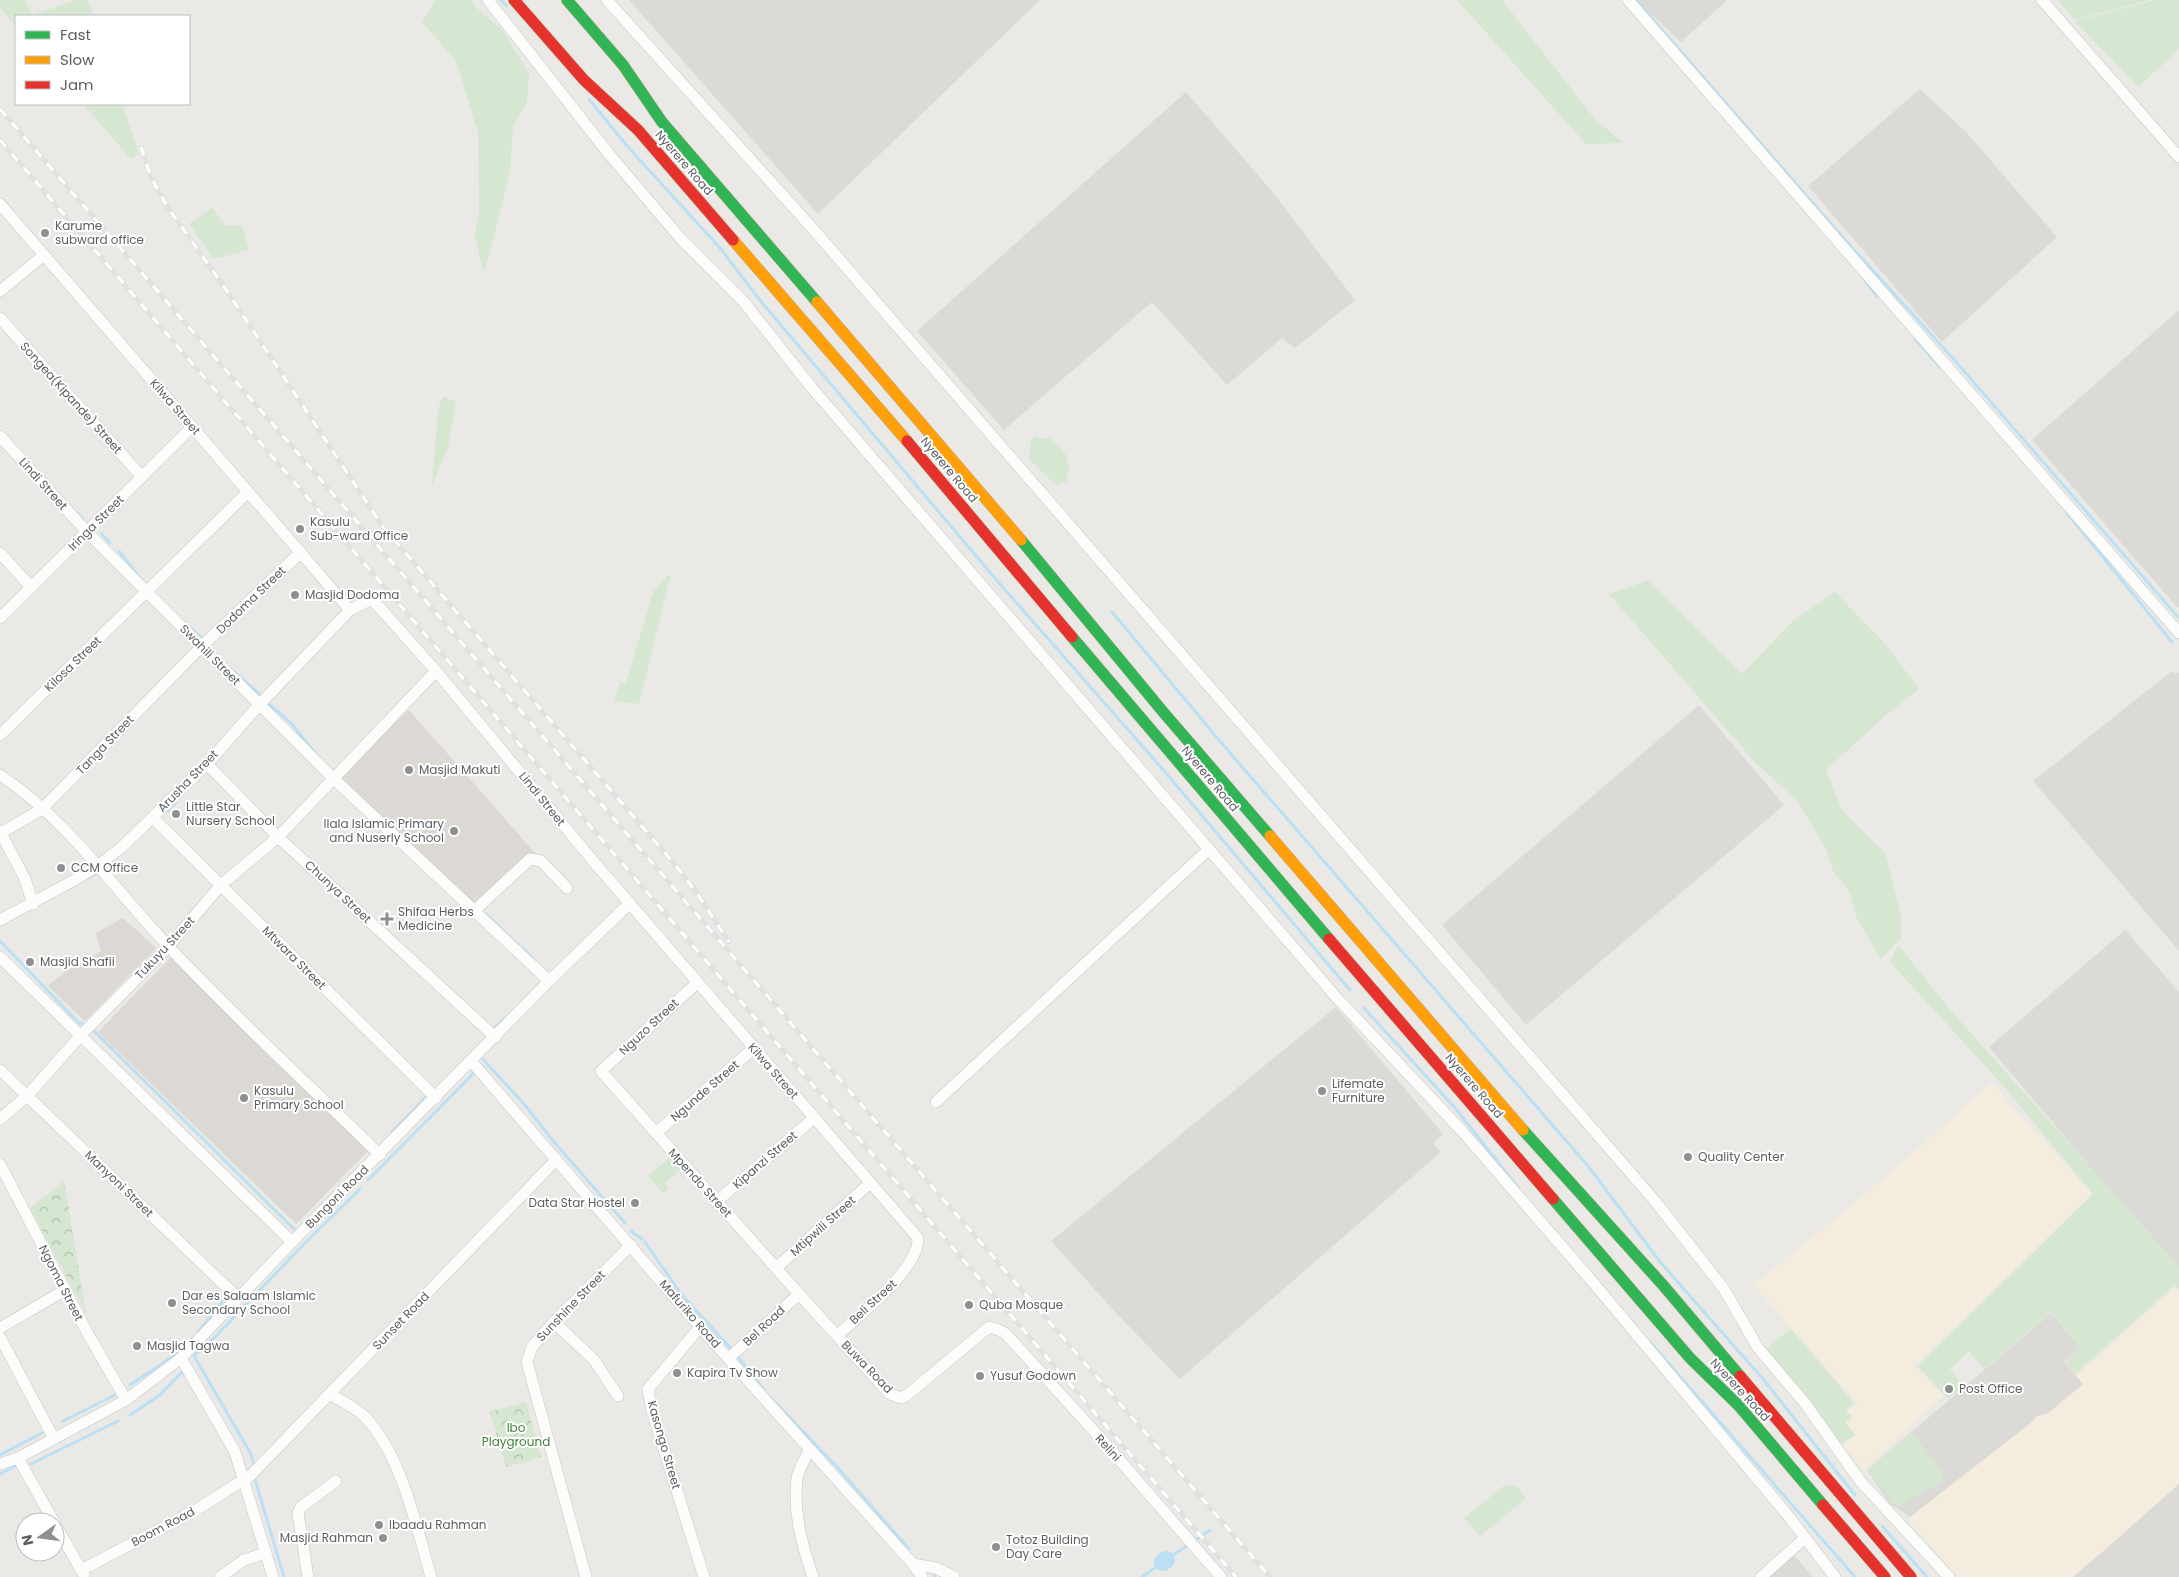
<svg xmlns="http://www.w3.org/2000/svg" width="2179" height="1577" viewBox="0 0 2179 1577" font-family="Poppins,sans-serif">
<defs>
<pattern id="park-crowns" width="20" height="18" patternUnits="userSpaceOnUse" patternTransform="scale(1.25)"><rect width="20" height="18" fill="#d5e6d1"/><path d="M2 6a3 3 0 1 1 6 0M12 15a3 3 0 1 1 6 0" fill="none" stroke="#b0bead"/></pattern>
</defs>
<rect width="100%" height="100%" fill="#ebe9e5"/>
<g fill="#f4edde">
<path d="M1991 1083 2092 1194 1914 1366 1943 1396 1863 1470 1841 1444 1848 1435 1836 1421 1858 1404 1854 1398 1858 1394 1853 1398 1754 1285 1881 1181Z"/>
<path d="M2176 1287 2179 1290V1492L2083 1577H1958L1908 1519 2043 1406Z"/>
</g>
<g fill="#dcdad6">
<path d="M629 0H1040L818 214Z"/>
<path d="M1636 0H1727L1681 42Z"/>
<path d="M1920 89 1967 133 2057 237 1942 342 1808 186Z"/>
<path d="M1186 92 1271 190 1355 300 1295 348 1282 338 1227 385 1152 302 1004 430 917 331Z"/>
<path d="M2179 310V607L2176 606 2032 440Z"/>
<path d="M2171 672 2179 673V951L2033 781Z"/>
<path d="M1699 705 1784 805 1526 1025 1442 925Z"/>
<path d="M2125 930 2179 992V1272L1989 1047Z"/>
<path d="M1336 1007 1443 1134 1433 1143 1441 1152 1180 1379 1117 1314 1051 1241Z"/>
<path d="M2051 1313 2080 1347 2064 1362 2083 1384 2047 1414 2037 1416 2032 1422 1910 1517 1889 1503 1867 1470Z"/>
<path d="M2179 1484V1577H2073L2108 1547Z"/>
<path d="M1792 1553 1813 1577H1766Z"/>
</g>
<g fill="#dcd9d5">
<path d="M409 710 536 854 471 906 336 775Z"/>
<path d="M123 918 156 948 85 1021 48 986 65 972 101 951 96 933Z"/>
<path d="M171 957 373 1146 296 1224 98 1032Z"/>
</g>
<g fill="#d5e6d1">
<path d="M0 0H25L32 15 75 0H88L93 16H16V26L0 8Z"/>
<path d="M436 0H471L477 8 503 31 529 74 527 102 513 127 510 171 486 268 483 271 475 236 479 211 478 132 456 61 422 22Z"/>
<path d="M1457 0H1502L1594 118 1623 143 1586 144Z"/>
<path d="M2058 0H2150L2075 20Z"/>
<path d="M2156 0H2179V49L2138 87 2075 21Z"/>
<path d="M83 104H122L139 154 131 159Z"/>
<path d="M212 208 226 226 242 225 249 250 214 259 189 224Z"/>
<path d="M443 396 456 402 448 447 432 485 438 409Z"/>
<path d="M1036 436 1044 439 1049 437 1060 447 1067 457 1069 472 1066 476 1067 481 1056 485 1029 459 1031 439Z"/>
<path d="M671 573 639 704 614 701 620 682 626 683 653 592Z"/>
<path d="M1649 580 1742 674 1794 620 1835 592 1886 645 1919 689 1887 714 1826 770 1842 810 1885 853 1901 914V938L1881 959 1857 919 1849 891 1833 871 1826 849 1798 802 1755 762 1609 594Z"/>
<path d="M1898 945 1952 1012 2179 1266V1289L2175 1285 2075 1374 2065 1362 2080 1347 2051 1312 1984 1369 1969 1351 1950 1369 1963 1387 1948 1399 1918 1366 2093 1194 2001 1083 1890 962Z"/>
<path d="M674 1154 684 1167 665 1183 669 1188 663 1193 648 1176Z"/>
<path d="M1791 1329 1854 1403 1846 1410 1852 1417 1846 1423 1855 1435 1842 1444 1766 1349Z"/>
<path d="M1912 1432 1943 1472 1942 1481 1933 1489 1930 1487 1900 1506 1894 1504 1867 1471Z"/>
<path d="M1505 1485 1517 1487 1526 1498 1480 1536 1464 1518Z"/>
</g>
<g fill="url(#park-crowns)">
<path d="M64 1181 86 1313 30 1208Z"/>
<path d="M526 1402 541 1457 506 1467 490 1412Z"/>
</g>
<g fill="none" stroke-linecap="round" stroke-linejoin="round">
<g stroke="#bbe0f3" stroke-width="3">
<path d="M501 0 507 6"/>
<path d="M1636 0 1846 241 1950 355 2178 617"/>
<path d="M589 99 628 147 720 248 759 299 993 576 1159 765 1350 990"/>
<path d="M1865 281 1877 296"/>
<path d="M1915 339 1940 367"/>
<path d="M2067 513 2172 642"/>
<path d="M78 514 83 519"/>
<path d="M101 533 110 543"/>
<path d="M119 551 140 578"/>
<path d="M1112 612 1224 746 1588 1166 1661 1263 1763 1379 1855 1495"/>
<path d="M190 627 201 637 198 639"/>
<path d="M233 671 262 696"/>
<path d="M266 704 268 703 291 723 315 753"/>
<path d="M168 811 176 802"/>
<path d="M87 878 98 873"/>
<path d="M486 914 518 945"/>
<path d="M0 941 79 1023 90 1027 294 1229"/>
<path d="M523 948 532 958"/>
<path d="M1364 1008 1456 1109 1519 1189"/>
<path d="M492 1030 506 1017"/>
<path d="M480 1056 524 1104 554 1142 625 1223"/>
<path d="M392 1132 428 1095"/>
<path d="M368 1180 475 1072"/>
<path d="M631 1231 642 1239"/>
<path d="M645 1242 682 1295 735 1353 764 1390"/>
<path d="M198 1332 225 1299"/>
<path d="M1650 1342 1855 1577"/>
<path d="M130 1385 181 1351"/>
<path d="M768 1395 839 1469 909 1549"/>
<path d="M130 1415 160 1395 182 1372 185 1375"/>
<path d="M63 1421 115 1395"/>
<path d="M0 1455 46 1431"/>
<path d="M31 1464 118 1421"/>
<path d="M254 1465 251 1454 194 1356 214 1338 303 1245 360 1189"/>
<path d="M0 1474 18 1465"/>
<path d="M254 1476 284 1577"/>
<path d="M1882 1526 1927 1577"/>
<path d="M1166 1560 1210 1530"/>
<path d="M934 1575 935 1577"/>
<path d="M1142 1577 1163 1562"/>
</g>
<path stroke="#bbe0f3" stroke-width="18" d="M1163 1562 1166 1560"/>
<defs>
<g id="street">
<path d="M488 0 609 154 681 239 744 302 812 388 1337 998 1462 1131 1591 1280 1786 1513 1835 1577"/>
<path d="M607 0 813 229 1655 1201 1724 1289 1758 1348 1804 1402 1861 1482 1949 1577"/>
<path d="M1628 0 2179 633"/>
<path d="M2042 0 2179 157"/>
<path d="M0 204 350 610"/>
<path d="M0 291 44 255"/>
<path d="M0 318 142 477"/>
<path d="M0 436 87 532 333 778 549 981"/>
<path d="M0 553 31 587"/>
<path d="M0 618 192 427"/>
<path d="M0 735 248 492"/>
<path d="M207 764 278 837 495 1037"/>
<path d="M0 775C68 820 114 889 169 947 237 1019 310 1086 380 1155"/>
<path d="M153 818 436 1098"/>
<path d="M0 831 25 879 33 904"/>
<path d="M1 833 42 809 201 647 301 552"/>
<path d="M473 912 530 859 541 861 567 888"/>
<path d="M0 920 71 882 99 865 123 846 207 764 259 705 350 610 372 599 436 671 594 862 918 1238C919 1269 859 1315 837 1336"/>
<path d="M0 957 292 1242"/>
<path d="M697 983 601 1071 799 1294 890 1394 901 1398 907 1395 989 1327 999 1330 1006 1334 1102 1440 1221 1577"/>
<path d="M471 1061 700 1327 913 1564 922 1577"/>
<path d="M0 1070 238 1298"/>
<path d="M936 1102 1209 849"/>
<path d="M0 1119 27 1096 81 1035 168 947 221 885 278 837 436 671"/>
<path d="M656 1133 754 1048"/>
<path d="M0 1164 88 1334 126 1400"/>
<path d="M716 1202 814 1118"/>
<path d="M776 1268 870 1183"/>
<path d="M554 1322 594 1360 618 1396"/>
<path d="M700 1327 648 1389 652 1411 704 1577"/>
<path d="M0 1328 65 1290"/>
<path d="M0 1337 54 1439"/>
<path d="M181 1358 235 1452 273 1577"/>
<path d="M729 1358 799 1294"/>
<path d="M329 1394C342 1401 355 1407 365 1417 401 1454 417 1528 431 1577"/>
<path d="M809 1451C805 1459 798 1470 797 1479 793 1513 802 1545 813 1577"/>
<path d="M18 1458 54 1522"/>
<path d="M0 1464 18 1458 126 1400 181 1358 292 1242 549 981 630 903"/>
<path d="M55 1524 84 1575"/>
<path d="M913 1564 936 1568 954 1577"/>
<path d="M81 1570 196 1510 251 1475 556 1160"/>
<path d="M220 1577 244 1560 266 1553"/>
<path d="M308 1577 298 1513 301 1507 336 1481"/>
<path d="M586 1577 527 1362 532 1347 554 1322 631 1245"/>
<path d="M1761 1577 1805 1538"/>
</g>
<g id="fast">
<path d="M567 0 623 65 662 122 817 302"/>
<path d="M1021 540 1164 713 1270 836"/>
<path d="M1072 637 1329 939"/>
<path d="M1523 1130 1662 1284 1740 1376"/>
<path d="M1553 1199 1690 1358 1739 1406 1823 1505"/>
</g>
<g id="slow">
<path d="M733 240 907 441"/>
<path d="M817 302 1021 540"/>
<path d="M1270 836 1523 1130"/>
</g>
<g id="jam">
<path d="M514 0 584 80 638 130 733 240"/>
<path d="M907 441 1072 637"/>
<path d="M1329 939 1553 1199"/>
<path d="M1740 1376 1911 1577"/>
<path d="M1823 1505 1885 1577"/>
</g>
</defs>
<use href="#street" stroke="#c6c6c6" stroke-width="12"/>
<use href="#fast" stroke="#c0af95" stroke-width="12"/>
<use href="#slow" stroke="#c0af95" stroke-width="12"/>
<use href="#jam" stroke="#c0af95" stroke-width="12"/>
<use href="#street" stroke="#fcfcfb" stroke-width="11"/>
<use href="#fast" stroke="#30b455" stroke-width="11"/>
<use href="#slow" stroke="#ff9f0a" stroke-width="11"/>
<use href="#jam" stroke="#e5322d" stroke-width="11"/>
<defs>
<g id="rail">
<path d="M0 109 1270 1577"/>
<path d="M0 140 1236 1577"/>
<path d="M141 147 151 177 166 205 223 285 383 527 672 861 696 892 729 942"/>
</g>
</defs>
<use href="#rail" stroke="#e2e1e1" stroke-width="5"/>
<use href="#rail" stroke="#fff" stroke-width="3" stroke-dasharray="9" stroke-linecap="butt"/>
</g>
<g fill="#8d8f90" stroke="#fff" stroke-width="2">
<circle cx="45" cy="233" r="5"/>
<circle cx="300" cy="529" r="5"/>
<circle cx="295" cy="595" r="5"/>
<circle cx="409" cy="770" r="5"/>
<circle cx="176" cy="814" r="5"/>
<circle cx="454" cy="831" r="5"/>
<circle cx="61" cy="868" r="5"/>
<path d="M384.5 911.5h5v5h5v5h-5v5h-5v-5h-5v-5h5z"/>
<circle cx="30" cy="962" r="5"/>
<circle cx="1322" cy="1091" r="5"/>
<circle cx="244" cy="1098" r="5"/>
<circle cx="1688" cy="1157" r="5"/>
<circle cx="635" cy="1203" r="5"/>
<circle cx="172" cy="1303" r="5"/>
<circle cx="969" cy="1305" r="5"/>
<circle cx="137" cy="1346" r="5"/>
<circle cx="677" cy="1373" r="5"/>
<circle cx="980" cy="1376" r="5"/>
<circle cx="1949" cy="1389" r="5"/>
<circle cx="379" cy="1525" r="5"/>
<circle cx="383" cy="1538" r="5"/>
<circle cx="996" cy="1547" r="5"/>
</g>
<g text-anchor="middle" stroke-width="4" stroke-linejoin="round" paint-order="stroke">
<g font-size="12" fill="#5b5f62" stroke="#fff">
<text transform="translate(684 163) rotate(49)" y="4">Nyerere Road</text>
<text transform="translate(71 398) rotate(48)" y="4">Songea(Kipande) Street</text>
<text transform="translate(175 407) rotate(49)" y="4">Kilwa Street</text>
<text transform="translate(949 470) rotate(50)" y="4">Nyerere Road</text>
<text transform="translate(43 484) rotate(48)" y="4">Lindi Street</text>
<text transform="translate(96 523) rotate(-45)" y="4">Iringa Street</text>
<text transform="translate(251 600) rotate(-44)" y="4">Dodoma Street</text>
<text transform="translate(210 655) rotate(45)" y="4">Swahili Street</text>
<text transform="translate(73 664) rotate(-44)" y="4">Kilosa Street</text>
<text transform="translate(105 745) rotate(-46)" y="4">Tanga Street</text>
<text transform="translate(1210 779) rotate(50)" y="4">Nyerere Road</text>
<text transform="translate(188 781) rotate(-46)" y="4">Arusha Street</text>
<text transform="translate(542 799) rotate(51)" y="4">Lindi Street</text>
<text transform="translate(338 892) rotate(43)" y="4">Chunya Street</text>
<text transform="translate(165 948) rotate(-47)" y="4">Tukuyu Street</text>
<text transform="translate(294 958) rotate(45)" y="4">Mtwara Street</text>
<text transform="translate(649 1027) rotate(-43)" y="4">Nguzo Street</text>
<text transform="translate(773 1071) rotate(49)" y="4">Kilwa Street</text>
<text transform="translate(1474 1086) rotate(49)" y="4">Nyerere Road</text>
<text transform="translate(705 1091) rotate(-41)" y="4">Ngunde Street</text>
<text transform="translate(765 1160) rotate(-41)" y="4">Kipanzi Street</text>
<text transform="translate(700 1183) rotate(48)" y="4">Mpendo Street</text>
<text transform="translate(119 1184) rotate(44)" y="4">Manyoni Street</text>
<text transform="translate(337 1197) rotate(-45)" y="4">Bungoni Road</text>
<text transform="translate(823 1226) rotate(-42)" y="4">Mtipwili Street</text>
<text transform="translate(61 1283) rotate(63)" y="4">Ngoma Street</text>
<text transform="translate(873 1302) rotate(-43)" y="4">Beli Street</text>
<text transform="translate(571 1306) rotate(-46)" y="4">Sunshine Street</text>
<text transform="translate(690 1314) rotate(49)" y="4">Mafuriko Road</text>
<text transform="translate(401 1321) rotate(-46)" y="4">Sunset Road</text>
<text transform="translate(764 1326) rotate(-43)" y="4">Bel Road</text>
<text transform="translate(867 1367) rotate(46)" y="4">Buwa Road</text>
<text transform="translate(1740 1390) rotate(47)" y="4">Nyerere Road</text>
<text transform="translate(664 1445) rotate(74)" y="4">Kasongo Street</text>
<text transform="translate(1108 1448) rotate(48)" y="4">Relini</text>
<text transform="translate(163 1527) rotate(-28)" y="4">Boom Road</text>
</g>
<g font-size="12" fill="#5b5f62" stroke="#fff" text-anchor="start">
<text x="55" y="230">Karume<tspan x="55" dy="14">subward office</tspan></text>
<text x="310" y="526">Kasulu<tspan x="310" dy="14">Sub-ward Office</tspan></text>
<text x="305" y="599">Masjid Dodoma</text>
<text x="419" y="774">Masjid Makuti</text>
<text x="186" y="811">Little Star<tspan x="186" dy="14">Nursery School</tspan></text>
<text x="444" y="828" text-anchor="end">Ilala Islamic Primary<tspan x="444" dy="14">and Nuserly School</tspan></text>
<text x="71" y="872">CCM Office</text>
<text x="398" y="916">Shifaa Herbs<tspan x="398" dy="14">Medicine</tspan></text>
<text x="40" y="966">Masjid Shafii</text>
<text x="1332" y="1088">Lifemate<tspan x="1332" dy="14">Furniture</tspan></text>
<text x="254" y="1095">Kasulu<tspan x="254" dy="14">Primary School</tspan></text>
<text x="1698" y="1161">Quality Center</text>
<text x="625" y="1207" text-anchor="end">Data Star Hostel</text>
<text x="182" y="1300">Dar es Salaam Islamic<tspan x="182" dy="14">Secondary School</tspan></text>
<text x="979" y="1309">Quba Mosque</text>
<text x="147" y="1350">Masjid Tagwa</text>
<text x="687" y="1377">Kapira Tv Show</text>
<text x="990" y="1380">Yusuf Godown</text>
<text x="1959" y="1393">Post Office</text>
<text x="389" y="1529">Ibaadu Rahman</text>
<text x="373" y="1542" text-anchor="end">Masjid Rahman</text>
<text x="1006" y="1544">Totoz Building<tspan x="1006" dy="14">Day Care</tspan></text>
</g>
<g font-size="12" fill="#3d823a" stroke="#fff">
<text x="516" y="1432">Ibo<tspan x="516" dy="14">Playground</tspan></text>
</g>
</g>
<rect x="15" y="15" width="175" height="90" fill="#ffffff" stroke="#bdbfc0"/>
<rect x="25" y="31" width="25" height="8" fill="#30b455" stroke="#bdbfc0"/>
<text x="60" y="40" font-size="15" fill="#5b5f62">Fast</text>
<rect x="25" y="56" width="25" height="8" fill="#ff9f0a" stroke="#bdbfc0"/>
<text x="60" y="65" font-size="15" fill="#5b5f62">Slow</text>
<rect x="25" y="81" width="25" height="8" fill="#e5322d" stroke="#bdbfc0"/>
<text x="60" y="90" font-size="15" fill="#5b5f62">Jam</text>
<g transform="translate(40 1537) rotate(256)"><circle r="24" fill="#ffffff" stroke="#bdbfc0"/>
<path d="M0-4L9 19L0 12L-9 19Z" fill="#8d8f90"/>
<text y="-8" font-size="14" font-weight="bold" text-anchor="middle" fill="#5b5f62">N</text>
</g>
</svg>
